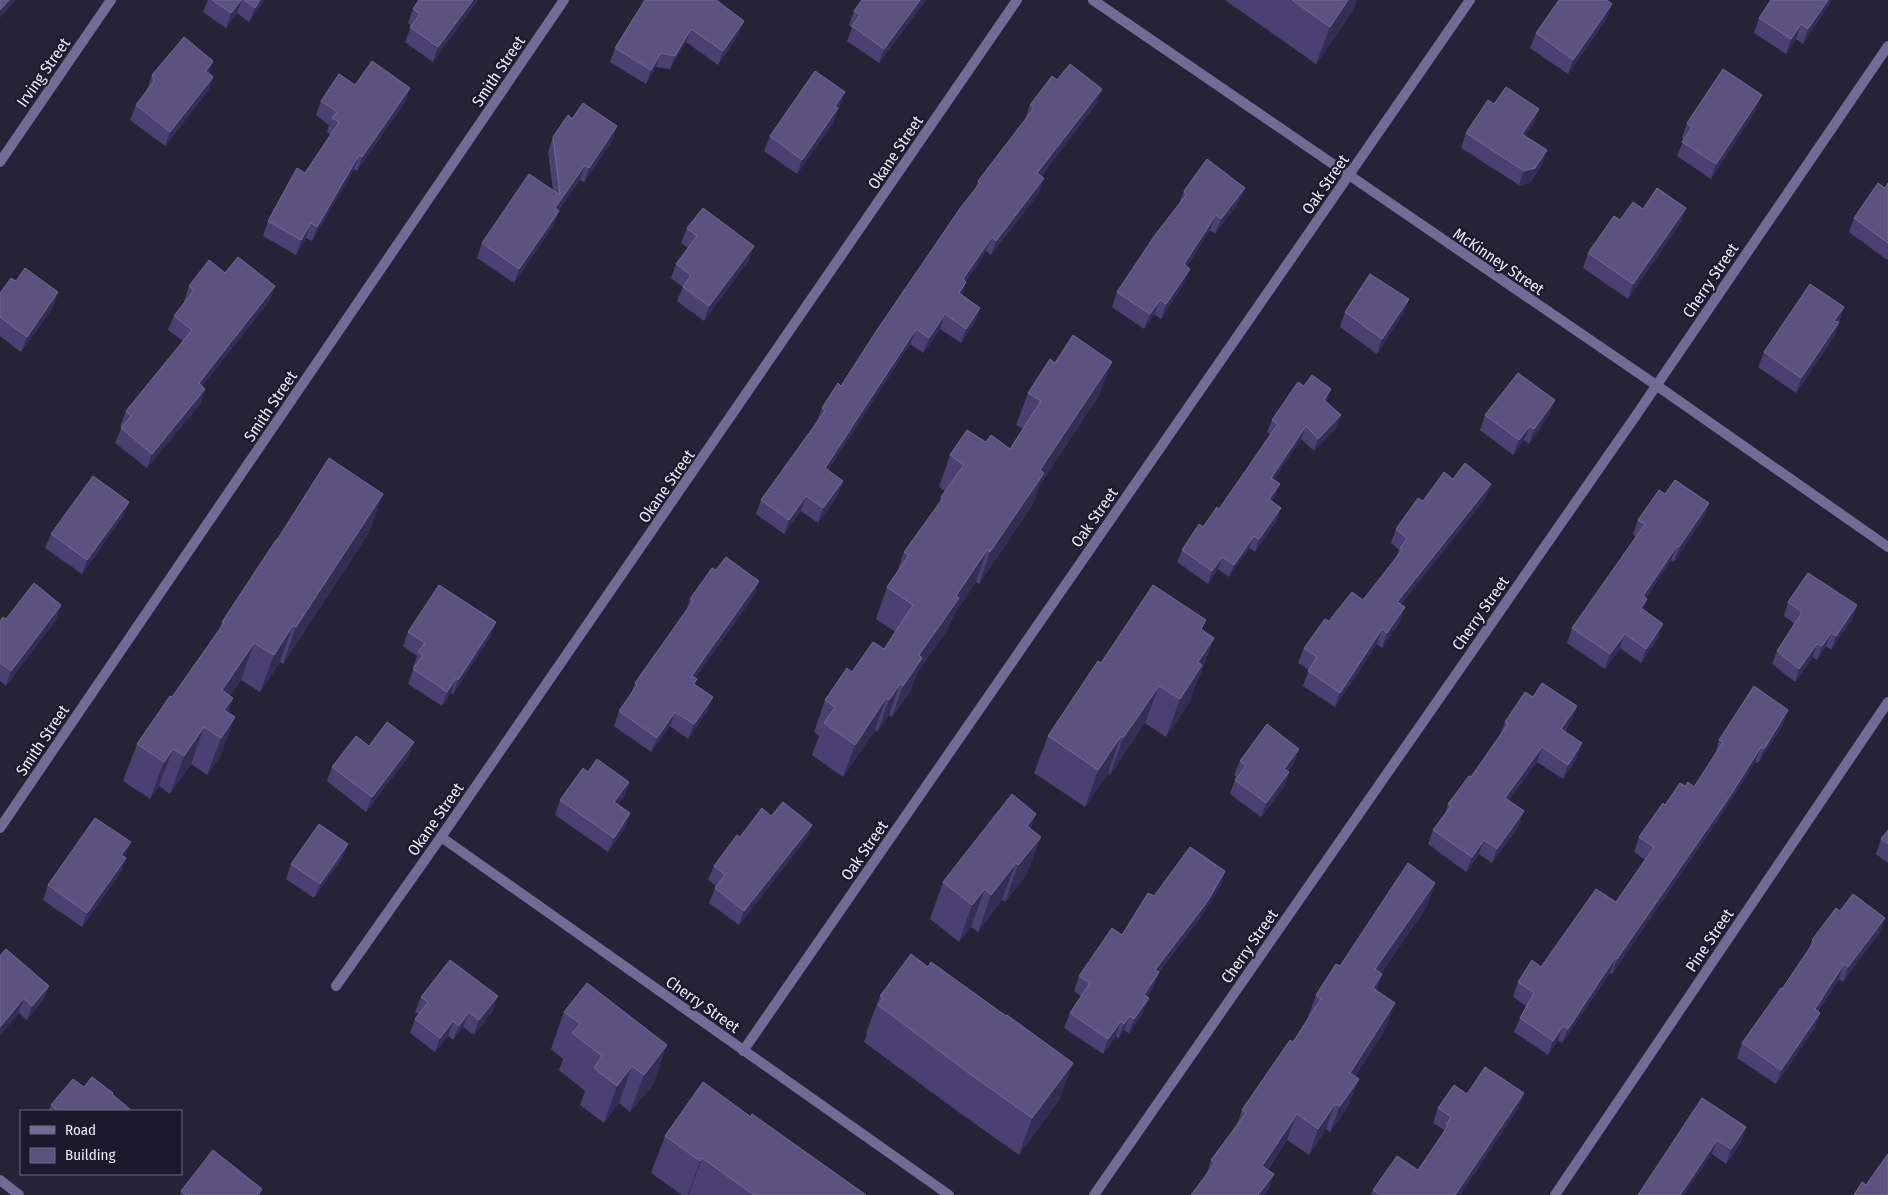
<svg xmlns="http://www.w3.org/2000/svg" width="1888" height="1195" viewBox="0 0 1888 1195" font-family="'Fira Sans Condensed',sans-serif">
<rect width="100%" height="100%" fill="#262337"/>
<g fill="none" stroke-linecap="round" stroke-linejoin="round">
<g stroke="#716b96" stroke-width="10">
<path d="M1093 0 1656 385 1888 547"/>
<path d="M0 162 111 0"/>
<path d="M0 828 564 0"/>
<path d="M441 837 949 1195"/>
<path d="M336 986 441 837 1017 0"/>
<path d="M743 1051 1470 0"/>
<path d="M0 1180 19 1195"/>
<path d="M1094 1195 1637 414 1888 46"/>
<path d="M1555 1195 1888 702"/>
</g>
</g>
<g fill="#4a4072">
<path d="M208 0H265L249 22 237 13 226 28 203 12Z"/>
<path d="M419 0H478L433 62 405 42 411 26 408 23 413 9Z"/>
<path d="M645 0 739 34 718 65 686 42 670 69 656 67 646 84 610 62 615 48Z"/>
<path d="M862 0H926L879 63 847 41 852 28 849 25 854 11Z"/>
<path d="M1225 0H1357L1352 12 1316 64Z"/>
<path d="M1771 0H1832L1803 44 1796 39 1786 54 1754 33 1759 18Z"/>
<path d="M1607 18 1568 74 1530 48 1536 33Z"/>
<path d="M213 61 209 73 213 77 208 91 165 146 130 120 136 105 147 90 152 75Z"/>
<path d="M1057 80 1097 103 1041 176 1039 193 991 255 986 251 966 281V282L962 295 980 308 975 322 961 343 940 329 923 353 910 344 828 470 838 495 818 523 801 511 784 534 756 514 761 500 816 423 822 408 841 386 975 189 978 181 1025 120 1030 105Z"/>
<path d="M355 85 405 102 357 171 354 169 312 241 306 238 296 255 263 236 268 221 305 173 331 135 327 132 329 125 316 115 321 101Z"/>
<path d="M1494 104 1534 123 1525 136 1542 165 1530 183 1519 185 1461 148 1466 133Z"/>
<path d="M840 107 838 109 833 123 797 174 764 151 770 136Z"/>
<path d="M1756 110 1711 179 1677 156 1684 139 1682 138 1687 123Z"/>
<path d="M572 119 612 141 584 182 580 180 558 211 553 226 514 283 477 258 482 243 553 190 548 152 553 137Z"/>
<path d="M1888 183V259L1887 260 1849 232 1854 218 1885 188Z"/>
<path d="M1184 191 1239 202 1215 234 1210 230 1187 266 1184 283 1161 319 1154 314 1144 329 1112 307 1117 292 1179 204Z"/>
<path d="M1686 208 1681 222 1628 299 1583 268 1588 253 1643 209Z"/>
<path d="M687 228 749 260 704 321 677 301 683 287 671 278 676 264 688 248 681 243Z"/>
<path d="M225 273 275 286 270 300 202 386 205 389 200 404 147 468 115 443 122 427 120 426 126 411 183 341 168 330 174 316 185 301H184L189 286Z"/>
<path d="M16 281 58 292 53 307 21 352 0 336V293Z"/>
<path d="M1409 299 1403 314 1377 354 1340 327 1345 312Z"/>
<path d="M1844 307 1834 337 1796 393 1758 367 1764 352Z"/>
<path d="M1304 386 1331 389 1326 402 1336 428 1314 451 1301 439 1274 479 1280 484 1275 496 1272 501 1277 520 1255 552 1249 548 1229 577 1218 569 1208 584 1177 562 1182 550 1219 509 1270 434 1267 432 1272 420Z"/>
<path d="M1028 393 1100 394 1040 485 1033 504 979 584 976 582 953 616 948 629 917 673 911 690 892 717 889 715 877 732 875 730 843 777 812 755 819 736 814 732 825 700 852 672 884 649 895 632 876 619 887 587 897 572 904 552 939 504 941 497 945 491 939 487 950 455 986 442 1010 449 1023 429 1016 425Z"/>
<path d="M1555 400 1549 415 1529 444 1524 440 1513 455 1480 430 1485 415Z"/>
<path d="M1453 479 1486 498 1401 604 1400 621 1382 648 1377 644 1335 707 1303 686 1309 670 1298 663 1304 648 1329 621 1363 600 1396 558 1399 550 1391 543 1396 529 1423 501Z"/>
<path d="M1665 494 1709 503 1704 517 1674 562 1671 560 1646 598 1643 610 1658 638 1641 663 1620 648 1605 669 1567 643 1572 628 1636 537 1633 534 1638 520Z"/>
<path d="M129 502 123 516 82 574 45 548 51 534Z"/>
<path d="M370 531 283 664 280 662 260 692 241 680 230 696 233 698 228 713 221 755 207 775 191 764 170 794 159 786 150 799 123 781 137 744 172 697 219 630 222 622 277 540Z"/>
<path d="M754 596 695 678V685L713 697 707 711 688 739 670 726 651 752 614 726 619 711 631 694 635 683 685 613 690 599Z"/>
<path d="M1788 602 1857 605 1852 619 1831 650 1826 646 1817 660 1813 657 1795 682 1772 664 1777 651 1795 624 1784 616Z"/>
<path d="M6 619 56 620 6 686 0 681V622Z"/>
<path d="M496 622 490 637 453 694 451 693 442 706 408 684 414 668 413 667 417 656 403 646 408 632Z"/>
<path d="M1202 630 1214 638 1200 675 1197 681 1189 703 1166 737 1145 723 1110 775 1108 773 1085 807 1034 773 1048 736 1101 663Z"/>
<path d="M1533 697 1577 706 1571 721 1565 731 1577 758 1563 779 1537 762 1509 800 1519 826 1492 863 1479 854 1466 872 1428 844 1433 830 1445 814 1448 804 1471 777 1500 735 1505 722Z"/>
<path d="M1783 725 1758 763 1755 762 1722 814 1612 974 1610 973 1562 1043 1558 1041 1548 1055 1514 1032 1520 1018 1526 1006 1513 997 1518 982 1541 967 1616 902 1645 860 1634 852 1639 837 1665 805 1685 786 1694 787 1715 755 1719 740Z"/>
<path d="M414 742 408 757 366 812 327 781 332 767 369 746Z"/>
<path d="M1299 749 1294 763 1288 771 1289 772 1284 787 1261 817 1230 794 1235 780 1237 778 1234 775 1240 761Z"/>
<path d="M588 772 629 782 624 796 618 804 630 813 625 828 608 852 555 815 560 800Z"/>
<path d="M771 816 812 825 806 839 739 925 709 903 715 888 716 886 708 880 714 866 740 837Z"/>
<path d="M1031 829 1027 874 1005 902 1002 900 978 932 971 927 959 942 930 919 943 882Z"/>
<path d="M1888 830V863L1876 854 1881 839Z"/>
<path d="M348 844 342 858 314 898 286 879 291 864Z"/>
<path d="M125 857 121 872 82 927 43 900 48 885Z"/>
<path d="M1225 871 1220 886 1201 917 1159 972 1153 987 1147 997 1143 1013 1129 1033 1124 1030 1118 1039 1116 1036 1103 1054 1064 1028 1070 1013 1081 996 1074 991 1079 976 1122 935 1154 896Z"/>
<path d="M1435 883 1426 908 1381 973 1382 974 1376 990 1386 1028 1355 1076 1349 1105 1330 1132 1326 1129 1309 1155 1287 1140 1268 1170 1274 1174 1266 1195H1191L1206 1176 1211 1160 1236 1127 1242 1110 1293 1042 1307 1020 1316 995 1340 966Z"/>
<path d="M1840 911 1880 932 1843 982 1839 979 1818 1011 1815 1028 1776 1084 1737 1058 1742 1043 1782 989 1809 948 1812 940Z"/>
<path d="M0 956 49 986 43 1000 27 1020 19 1013 0 1035Z"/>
<path d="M928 967 1006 1016 1073 1063 1059 1100 1019 1155 957 1111 864 1042 867 1034 866 1033 880 996Z"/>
<path d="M421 997 493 1011 474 1035 463 1027 453 1040 448 1036 435 1052 410 1033 415 1019 419 1014 415 1012Z"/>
<path d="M564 1012 654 1083 630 1112 619 1103 604 1123 580 1105 585 1091 559 1070 563 1059 551 1049Z"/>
<path d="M84 1087 112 1095 132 1111H49L51 1105Z"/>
<path d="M1467 1094 1519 1107 1460 1195H1371L1373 1190 1418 1170 1443 1133 1444 1130 1433 1123 1438 1108Z"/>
<path d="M1702 1098 1746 1127 1741 1142 1726 1164 1712 1154Z"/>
<path d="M751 1117 866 1195H682L651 1173 665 1136Z"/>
<path d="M262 1189 260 1195H180L181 1191Z"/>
</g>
<g fill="#342d54">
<path d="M9 0H16L0 18V10Z"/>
<path d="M242 0 237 13 226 28 231 13Z"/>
<path d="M260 0H265L249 22 255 8Z"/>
<path d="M473 0H478L433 62 438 47Z"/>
<path d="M920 0H926L879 63 884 49Z"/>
<path d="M1348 0H1357L1352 12 1316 64 1330 27Z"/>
<path d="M1828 0H1832L1803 44 1808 29Z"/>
<path d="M1612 4 1607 18 1568 74 1573 60Z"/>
<path d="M744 21 739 34 718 65 723 51Z"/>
<path d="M1801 24 1796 39 1786 54 1791 39Z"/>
<path d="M691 29 686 42 670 69 675 56Z"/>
<path d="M661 53 656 67 646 84 651 70Z"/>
<path d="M213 61 208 75 206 71Z"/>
<path d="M213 77 208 91 165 146 170 132Z"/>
<path d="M410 88 405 102 357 171 362 157Z"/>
<path d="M1102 89 1097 103 1032 187 1037 173Z"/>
<path d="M845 92 833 123 797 174 802 160 835 106Z"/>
<path d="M1762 95 1756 110 1711 179 1716 164Z"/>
<path d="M1539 109 1534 123 1517 149 1522 134Z"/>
<path d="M617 126 612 141 584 182 589 168Z"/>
<path d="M1547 150 1542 165 1530 183 1519 185 1524 171Z"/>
<path d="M359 155 354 169 312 241 317 227Z"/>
<path d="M585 165 580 180 550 223 555 208Z"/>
<path d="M1044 178 1039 193 991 255 996 241Z"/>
<path d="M1245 188 1239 202 1215 234 1221 219Z"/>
<path d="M1686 208 1681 222 1628 299 1633 284Z"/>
<path d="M559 211 553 226 514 283 519 269Z"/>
<path d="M1216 215 1210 230 1179 279 1184 264Z"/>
<path d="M311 223 306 238 296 255 301 240Z"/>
<path d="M992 237 986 251 957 294 963 279Z"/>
<path d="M754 246 749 260 704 321 709 306Z"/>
<path d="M1190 269 1184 283 1161 319 1166 304Z"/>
<path d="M966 282 961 296 959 293Z"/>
<path d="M275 286 270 300 193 398 199 383Z"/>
<path d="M58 292 53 307 21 352 27 337Z"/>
<path d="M1409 299 1403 314 1377 354 1382 339Z"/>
<path d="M1160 300 1154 314 1144 329 1150 314Z"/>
<path d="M1844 307 1838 322 1834 321Z"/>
<path d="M980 308 975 322 961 343 966 329Z"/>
<path d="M945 314 940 329 923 353 929 338Z"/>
<path d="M1839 322 1834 337 1796 393 1801 378Z"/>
<path d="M916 329 910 344 820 483 825 468Z"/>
<path d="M1112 362 1100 394 1040 485 1033 504 979 584 990 552 1040 470Z"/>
<path d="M205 389 200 404 147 468 152 454Z"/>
<path d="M1331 389 1327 401 1319 412 1324 400Z"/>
<path d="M1555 400 1549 415 1529 444 1534 429Z"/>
<path d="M1341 415 1336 428 1314 451 1318 439Z"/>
<path d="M1306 426 1301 439 1267 490 1271 478Z"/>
<path d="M1530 426 1524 440 1513 455 1519 440Z"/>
<path d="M843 481 838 495 818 523 823 508Z"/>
<path d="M1280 484 1275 496 1264 511 1269 499Z"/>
<path d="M1491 484 1486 498 1392 616 1397 602Z"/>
<path d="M383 494 370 531 283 664 296 627Z"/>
<path d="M806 496 801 511 784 534 789 520Z"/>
<path d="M129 502 123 516 82 574 87 560Z"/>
<path d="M1709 503 1704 517 1674 562 1679 547Z"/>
<path d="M1281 508 1277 520 1255 552 1259 539Z"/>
<path d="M1254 536 1249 548 1229 577 1234 565Z"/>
<path d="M1677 546 1671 560 1638 610 1643 596Z"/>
<path d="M987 550 976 582 953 616 948 629 917 673 911 690 892 717 903 686 919 655 956 596Z"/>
<path d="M1222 557 1218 569 1208 584 1212 571Z"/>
<path d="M759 581 754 596 695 678 692 676 700 664Z"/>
<path d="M1647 599 1642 613 1641 608Z"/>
<path d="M61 605 56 620 6 686 11 671Z"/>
<path d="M1857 605 1852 619 1831 650 1836 636Z"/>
<path d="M1405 607 1400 621 1382 648 1387 633Z"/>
<path d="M496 622 490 637 453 694 458 680Z"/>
<path d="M1663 624 1658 638 1641 663 1646 649Z"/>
<path d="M293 625 280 662 260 692 274 655Z"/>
<path d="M1382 629 1377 644 1335 707 1340 693Z"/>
<path d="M1831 633 1826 646 1817 660 1822 646Z"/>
<path d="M1625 634 1620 648 1605 669 1610 654Z"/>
<path d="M1214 638 1200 675 1197 681 1189 703 1166 737 1180 699 1198 662Z"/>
<path d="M254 643 241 680 208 727 222 690Z"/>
<path d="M1817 644 1813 657 1795 682 1799 669Z"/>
<path d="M456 678 451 693 442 706 447 692Z"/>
<path d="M900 684 889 715 877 732 889 700Z"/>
<path d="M1159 686 1145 723 1110 775 1123 738Z"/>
<path d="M713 697 707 711 688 739 694 724Z"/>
<path d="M233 698 220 735 224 710Z"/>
<path d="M886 698 875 730 843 777 855 745Z"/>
<path d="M1577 706 1571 721 1556 743 1561 729Z"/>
<path d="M1788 710 1783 725 1758 763 1764 749Z"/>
<path d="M675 712 670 726 651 752 657 738Z"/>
<path d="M235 717 221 755 207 775 221 738Z"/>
<path d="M204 727 191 764 170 794 184 756Z"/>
<path d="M1121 736 1108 773 1085 807 1098 770Z"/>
<path d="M414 742 408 757 366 812 372 797Z"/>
<path d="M1582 743 1577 758 1563 779 1568 765Z"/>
<path d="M1542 747 1537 762 1500 812 1505 798Z"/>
<path d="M1761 747 1755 762 1722 814 1612 974 1617 959Z"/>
<path d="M173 749 159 786 150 799 164 762Z"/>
<path d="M1299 749 1294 763 1279 783 1284 769Z"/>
<path d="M1289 772 1284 787 1261 817 1266 803Z"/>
<path d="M629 782 624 796 609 816 614 802Z"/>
<path d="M1524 811 1519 826 1492 863 1497 849Z"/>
<path d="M630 813 625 828 608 852 614 838Z"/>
<path d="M1036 814 1023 851 1027 826Z"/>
<path d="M812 825 806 839 739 925 744 911Z"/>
<path d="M1041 837 1027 874 1005 902 1018 865Z"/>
<path d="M1484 840 1479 854 1466 872 1472 857Z"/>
<path d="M131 842 125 856 116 870 121 855Z"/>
<path d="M348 844 342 858 314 898 320 884Z"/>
<path d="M126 858 121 872 82 927 87 913Z"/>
<path d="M1016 863 1002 900 978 932 991 895Z"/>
<path d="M1225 871 1220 886 1201 917 1149 984 1155 970Z"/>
<path d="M1435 883 1426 908 1365 995 1375 969Z"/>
<path d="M985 889 971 927 959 942 972 905Z"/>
<path d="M1885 918 1880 932 1843 982 1848 967Z"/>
<path d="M1615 958 1610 973 1562 1043 1568 1029Z"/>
<path d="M1844 964 1839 979 1809 1023 1815 1009Z"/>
<path d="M1159 972 1153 987 1138 1009 1144 995Z"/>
<path d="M1382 974 1373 1000V988Z"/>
<path d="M49 986 43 1000 27 1020 32 1006Z"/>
<path d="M498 996 493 1011 474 1035 479 1020Z"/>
<path d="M24 998 19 1013 0 1035V1027Z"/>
<path d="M1149 998 1143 1013 1129 1033 1134 1019Z"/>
<path d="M1395 1003 1386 1028 1340 1098 1350 1073Z"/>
<path d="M469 1012 463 1027 453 1040 459 1026Z"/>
<path d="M1820 1013 1815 1028 1776 1084 1781 1070Z"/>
<path d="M1130 1016 1124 1030 1118 1039 1124 1024Z"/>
<path d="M453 1021 448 1036 435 1052 440 1038Z"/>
<path d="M1121 1021 1116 1036 1103 1054 1108 1039Z"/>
<path d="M1563 1026 1558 1041 1548 1055 1553 1041Z"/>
<path d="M667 1045 654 1083 630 1112 644 1075Z"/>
<path d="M1073 1063 1059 1100 1019 1155 1032 1118Z"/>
<path d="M632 1066 619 1103 604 1123 617 1086Z"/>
<path d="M1359 1079 1349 1105 1330 1132 1340 1106Z"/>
<path d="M1524 1093 1519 1107 1460 1195H1455Z"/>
<path d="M1335 1104 1326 1129 1309 1155 1318 1129Z"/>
<path d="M1297 1114 1287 1140 1253 1191 1262 1166Z"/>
<path d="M1746 1127 1741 1142 1726 1164 1731 1149Z"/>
<path d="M1717 1140 1712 1154 1684 1195H1680Z"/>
<path d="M702 1158 689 1195H688L700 1161Z"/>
<path d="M1274 1174 1266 1195H1258Z"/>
</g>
<g fill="#5b5280" stroke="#726a93">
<path d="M0 0H9L0 10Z"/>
<path d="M212 0H241L231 13Z"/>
<path d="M244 0H260L255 8Z"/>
<path d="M419 0H473L438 47 410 27 420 14 413 9Z"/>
<path d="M645 0H716L744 21 723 51 691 29 675 56 661 53 651 70 615 48Z"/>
<path d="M862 0H920L884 49 852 26 860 15 854 11Z"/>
<path d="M1292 0H1348L1330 27Z"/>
<path d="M1559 0H1607L1612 4 1573 60 1536 33Z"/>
<path d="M1771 0H1828L1808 29 1801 24 1791 39 1759 18Z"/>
<path d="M184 37 213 61 206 71 213 77 170 132 136 105 154 81 152 75Z"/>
<path d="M372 61 410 88 362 157 359 155 317 227 311 223 301 240 268 221 297 168 305 173 339 122 332 118 337 112 321 101 339 74 355 85Z"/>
<path d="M1070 64 1102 89 1037 173 1044 178 996 241 992 237 963 279 966 282 959 293 980 308 966 329 945 314 929 338 916 329 825 468 843 481 823 508 806 496 789 520 761 500 825 411 822 408 838 383 841 386 877 330 961 207 980 183 978 181 1034 108 1030 105 1052 76 1057 80Z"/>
<path d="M1723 69 1762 95 1716 164 1682 142 1692 127 1687 123Z"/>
<path d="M815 71 845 92 835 106 838 108 802 160 770 136Z"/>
<path d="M1506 87 1539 109 1522 134 1547 150 1535 168 1524 171 1466 133 1488 100 1494 104Z"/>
<path d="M583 103 617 126 589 168 585 165 555 208 559 211 519 269 482 243 529 174 560 195 553 137 568 115 572 119Z"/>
<path d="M1207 159 1245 188 1221 219 1216 215 1184 264 1190 269 1166 304 1160 300 1150 314 1117 292 1155 235 1186 195 1184 191Z"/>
<path d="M1878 183 1885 188 1888 183V243L1854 218Z"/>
<path d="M1657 188 1686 208 1633 284 1588 253 1614 216 1620 220 1633 202 1643 209Z"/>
<path d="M703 208 754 246 709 306 683 287 691 275 676 264 697 236 687 228Z"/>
<path d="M238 257 275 286 199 383 205 389 152 454 121 428 131 416 126 411 192 330 174 316 194 290 189 286 209 260 225 273Z"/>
<path d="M25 268 58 292 27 337 0 317V293L11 278 16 281Z"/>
<path d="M1370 274 1409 299 1382 339 1345 312Z"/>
<path d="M1810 284 1844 307 1834 321 1839 322 1801 378 1764 352Z"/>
<path d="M1073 335 1112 362 1040 470 1044 473 990 552 987 550 956 596 959 598 919 655 922 658 903 686 900 684 889 700 886 698 855 745 824 723 835 707 825 700 847 668 852 672 873 642 884 649 913 605 887 587 909 555 904 552 943 498 941 497 964 465 950 455 967 430 986 442 991 435 1010 449 1041 401 1028 393 1050 359 1055 363Z"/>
<path d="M1518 373 1555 400 1534 429 1530 426 1519 440 1485 415Z"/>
<path d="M1312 375 1331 389 1324 400 1341 415 1318 439 1306 426 1271 478 1280 484 1269 499 1281 508 1259 539 1254 536 1234 565 1222 557 1212 571 1182 550 1199 524 1203 527 1217 507 1219 509 1278 424 1272 420 1298 382 1304 386Z"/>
<path d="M329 458 383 494 296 627 293 625 274 655 254 643 222 690 233 698 224 710 235 717 221 738 204 727 184 756 173 749 164 762 137 744 170 696 172 697 224 623 222 622 276 540H277Z"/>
<path d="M1465 463 1491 484 1397 602 1405 607 1387 633 1382 629 1340 693 1308 671 1317 657 1304 648 1325 619 1329 621 1352 592 1363 600 1402 550 1400 548 1407 539 1396 529 1418 498 1423 501 1444 472 1453 479Z"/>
<path d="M93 476 129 502 87 560 51 534Z"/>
<path d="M1675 480 1709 503 1679 547 1677 546 1643 596 1647 599 1641 608 1663 624 1646 649 1625 634 1610 654 1572 628 1645 524 1638 520 1659 490 1665 494Z"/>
<path d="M726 557 759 581 700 664 692 676 697 679 694 684 713 697 694 724 675 712 657 738 619 711 637 685 635 683 693 601 690 599 712 568 716 570Z"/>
<path d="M1808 573 1857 605 1836 636 1831 633 1822 646 1817 644 1799 669 1777 651 1802 612 1788 602Z"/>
<path d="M34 583 61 605 11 671 0 663V622L3 617 6 619Z"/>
<path d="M439 585 496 622 458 680 456 678 447 692 413 669 423 655 418 652 425 643 408 632Z"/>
<path d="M1153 585 1206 620 1201 629 1214 638 1198 662 1202 665 1180 699 1159 686 1123 738 1121 736 1098 770 1048 736 1098 661 1101 663Z"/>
<path d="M1542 683 1577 706 1561 729 1582 743 1568 765 1542 747 1505 798 1524 811 1497 849 1484 840 1472 857 1433 830 1451 806 1448 804 1469 776 1471 777 1508 724 1505 722 1525 692 1533 697Z"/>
<path d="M1754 686 1788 710 1764 749 1761 747 1728 799 1617 959 1615 958 1568 1029 1563 1026 1553 1041 1520 1018 1534 993 1518 982 1532 960 1541 967 1596 889 1616 902 1654 847 1639 837 1663 803 1665 805 1680 783 1685 786 1688 782 1694 787 1723 742 1719 740Z"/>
<path d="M387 722 414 742 372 797 332 767 356 736 369 746Z"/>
<path d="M1267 724 1299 749 1284 769 1289 772 1266 803 1235 780 1246 766 1240 761Z"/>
<path d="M597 759 629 782 614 802 630 813 614 838 560 800 583 768 588 772Z"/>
<path d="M1012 794 1036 814 1027 826 1041 837 1018 865 1016 863 991 895 985 889 972 905 943 882Z"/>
<path d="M783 802 812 825 744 911 715 888 725 875 714 866 737 835 740 837 762 808 771 816Z"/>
<path d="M95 818 131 842 121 855 126 858 87 913 48 885Z"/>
<path d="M319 824 348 844 320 884 291 864Z"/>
<path d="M1888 830V844L1881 839Z"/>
<path d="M1190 847 1225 871 1207 902 1155 970 1159 972 1144 995 1149 998 1134 1019 1130 1016 1124 1024 1121 1021 1108 1039 1070 1013 1090 983 1079 976 1112 928 1122 935 1148 893 1154 896Z"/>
<path d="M1408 863 1435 883 1375 969 1382 974 1373 988 1395 1003 1350 1073 1359 1079 1340 1106 1335 1104 1318 1129 1297 1114 1262 1166 1274 1174 1258 1195H1191L1215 1163 1211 1160 1246 1113 1242 1110 1290 1040 1293 1042 1321 999 1316 995 1336 964 1340 966Z"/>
<path d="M1853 894 1885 918 1848 967 1844 964 1815 1009 1820 1013 1781 1070 1742 1043 1781 988 1782 989 1814 942 1812 940 1836 908 1840 911Z"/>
<path d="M6 949 49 986 32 1006 24 998 0 1027V956Z"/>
<path d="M911 954 928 967 931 962 1006 1016 1007 1015 1073 1063 1032 1118 970 1074 878 1005 883 998 880 996Z"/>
<path d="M450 960 498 996 479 1020 469 1012 459 1026 453 1021 440 1038 415 1019 428 1002 421 997Z"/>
<path d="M587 983 667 1045 644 1075 632 1066 617 1086 594 1068 602 1056 572 1033 580 1024 564 1012Z"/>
<path d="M1485 1067 1524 1093 1455 1195H1381L1373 1190 1397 1156 1418 1170 1448 1126 1446 1124 1451 1117 1438 1108 1454 1085 1467 1094Z"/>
<path d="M92 1077 113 1093 112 1094 132 1111H59L51 1105 73 1079 84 1087Z"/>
<path d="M703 1082 751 1117 752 1114 866 1195H754L702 1158 700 1161 665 1136Z"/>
<path d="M1702 1098 1746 1127 1731 1149 1717 1140 1680 1195H1638Z"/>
<path d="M213 1150 262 1189 257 1195H186L181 1191Z"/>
<path d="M1888 1154V1195H1854L1862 1182 1866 1185Z"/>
</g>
<g text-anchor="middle" stroke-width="4.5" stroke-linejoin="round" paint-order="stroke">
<g font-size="16" fill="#ebeaf8" stroke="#1c192d">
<text transform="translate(498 71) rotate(-56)" y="6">Smith Street</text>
<text transform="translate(43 72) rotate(-55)" y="6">Irving Street</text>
<text transform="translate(895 152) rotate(-56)" y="6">Okane Street</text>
<text transform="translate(1325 184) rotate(-55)" y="6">Oak Street</text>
<text transform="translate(1499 261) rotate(34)" y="6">McKinney Street</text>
<text transform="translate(1710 280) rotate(-56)" y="6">Cherry Street</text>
<text transform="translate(270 406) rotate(-56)" y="6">Smith Street</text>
<text transform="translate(666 486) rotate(-55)" y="6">Okane Street</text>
<text transform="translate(1094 517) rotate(-55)" y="6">Oak Street</text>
<text transform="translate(1480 613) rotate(-55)" y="6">Cherry Street</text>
<text transform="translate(42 740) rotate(-56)" y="6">Smith Street</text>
<text transform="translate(435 819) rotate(-55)" y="6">Okane Street</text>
<text transform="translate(864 850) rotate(-55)" y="6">Oak Street</text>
<text transform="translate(1709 940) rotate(-56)" y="6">Pine Street</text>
<text transform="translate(1249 946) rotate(-55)" y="6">Cherry Street</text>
<text transform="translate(703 1004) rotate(35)" y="6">Cherry Street</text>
</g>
</g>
<rect x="20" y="1110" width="162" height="65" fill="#1c192d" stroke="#6f6d7e"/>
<rect x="30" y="1126" width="25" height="8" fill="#716b96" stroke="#6f6d7e"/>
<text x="65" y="1135" font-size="15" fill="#ebeaf8">Road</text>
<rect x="30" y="1148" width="25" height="15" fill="#5b5280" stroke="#6f6d7e"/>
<text x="65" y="1160" font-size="15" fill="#ebeaf8">Building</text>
</svg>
